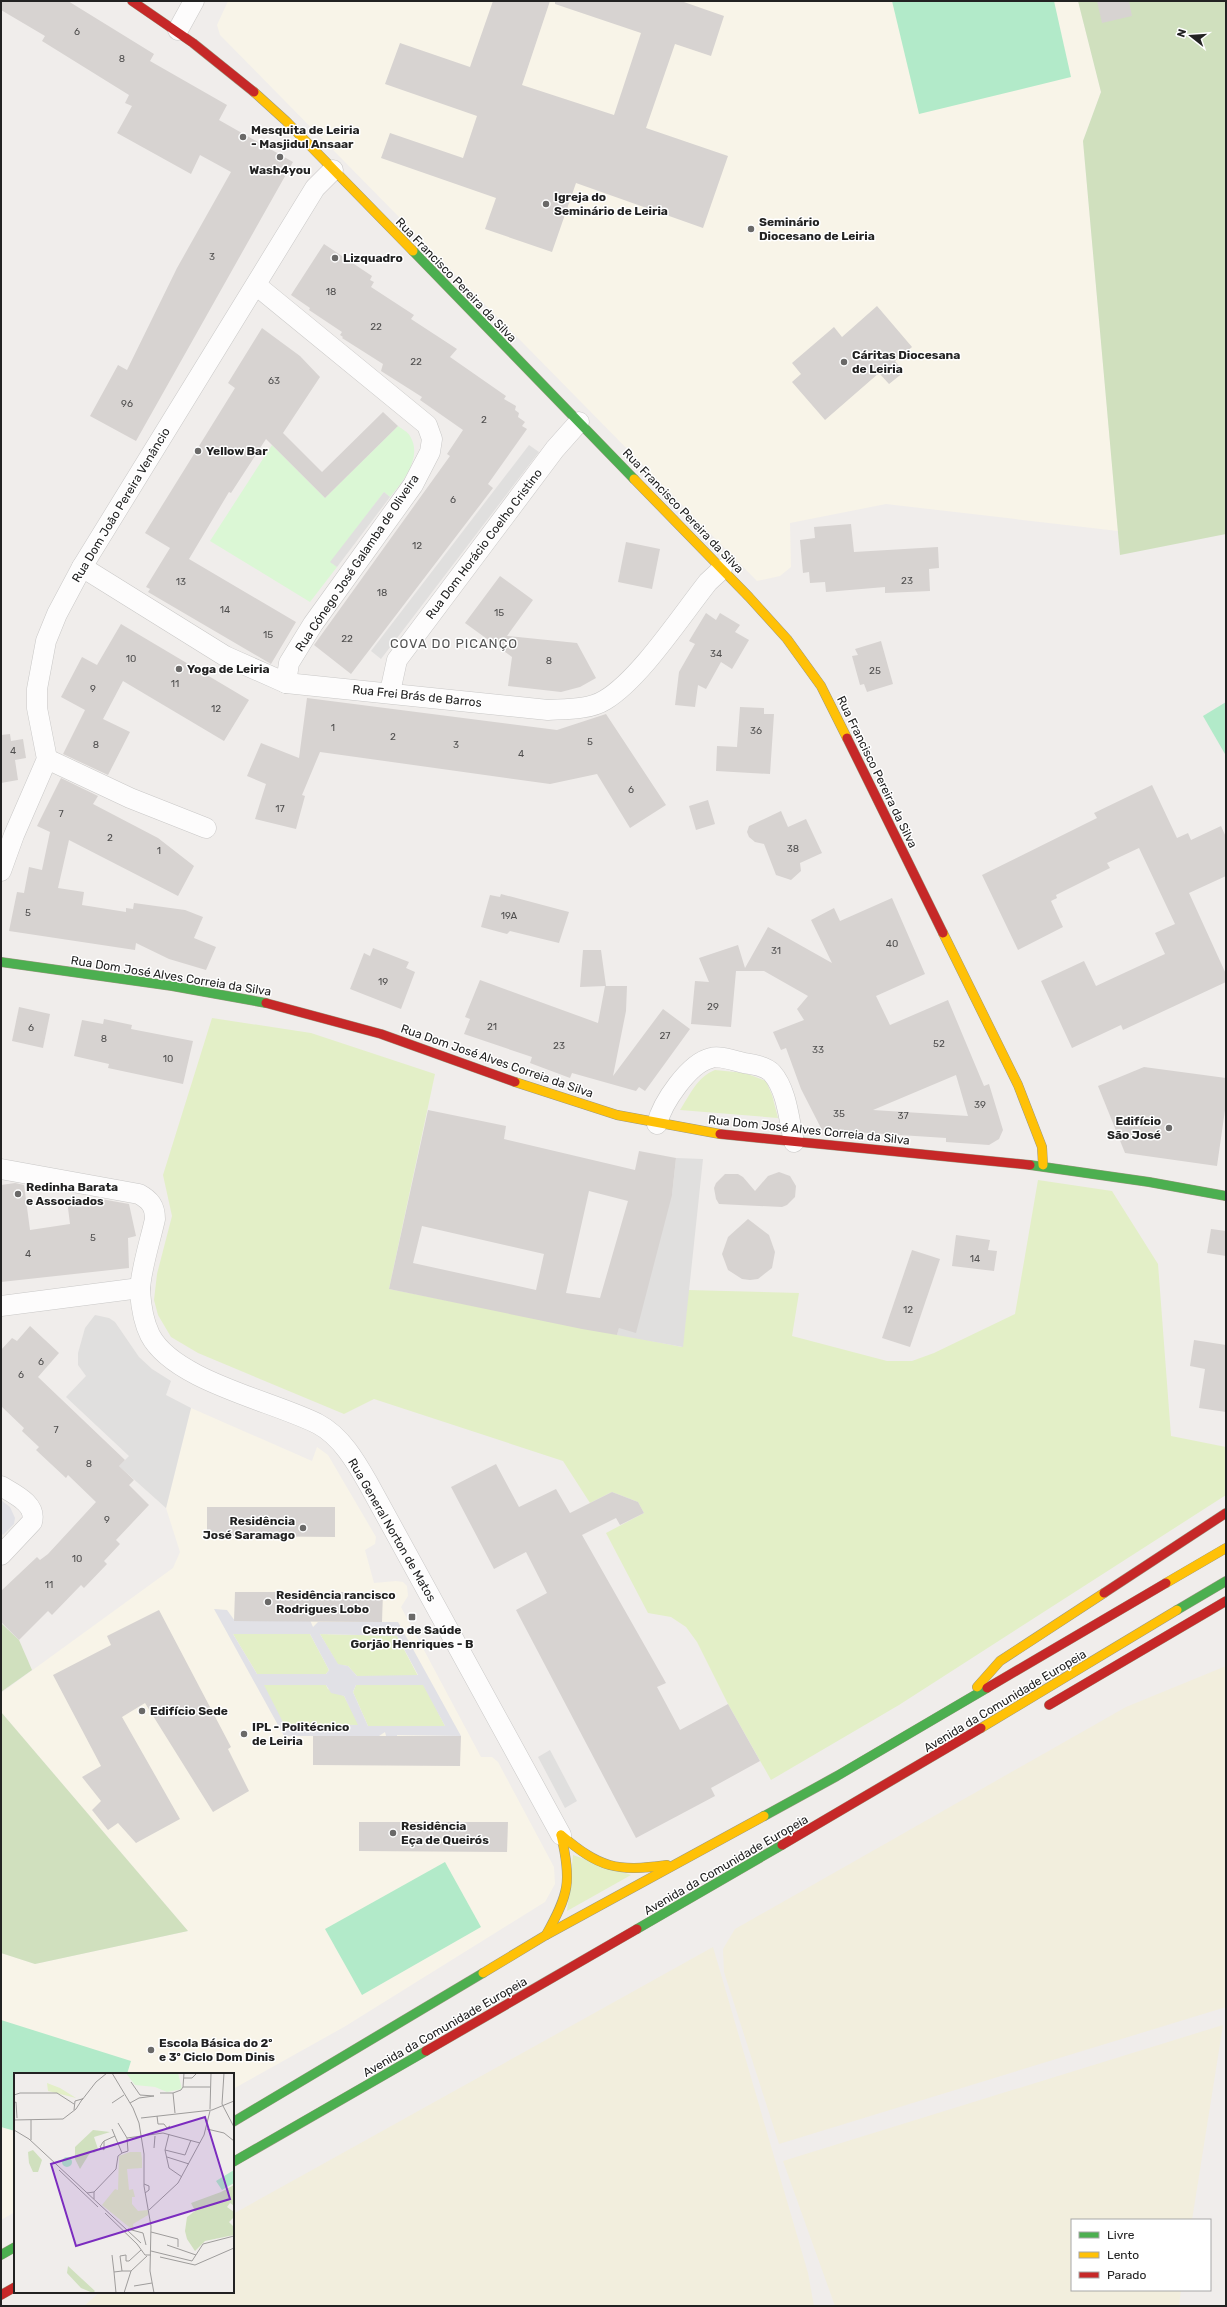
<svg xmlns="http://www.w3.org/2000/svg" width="1227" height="2307" viewBox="0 0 1227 2307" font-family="Rubik,sans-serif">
<rect width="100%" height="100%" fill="#f0edeb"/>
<g fill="#f8f4e8">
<path d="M228 1H1078L1101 92 1083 141 1118 531 886 504 790 523 791 567 780 576 757 581 220 35 217 25Z"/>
<path d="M191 1408 312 1461 317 1447 328 1455 376 1537 375 1544 365 1550 374 1583 396 1581 403 1582 407 1586 408 1596 401 1607 481 1757H492L498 1762 554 1867 555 1884 545 1902 344 2027 233 2089V2074H15V2212L1 2220V1953L35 1964 188 1931 1 1712V1693L173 1568 180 1552 166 1508Z"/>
</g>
<g fill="#f2eedd">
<path d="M1226 1666V2007L779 2144 724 1972 723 1949 735 1929 1126 1707Z"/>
<path d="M713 1947 808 2273 814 2306H84L100 2292H233V2214Z"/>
<path d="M1223 2025 1192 2220H1072V2290H1181L1179 2306H835L783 2161Z"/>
</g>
<g fill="#e3efc7">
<path d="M212 1018 311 1033 435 1074 389 1289 682 1347 688 1290 799 1293 792 1336 887 1361H912L934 1353 1015 1314 1038 1180 1112 1191 1158 1264 1171 1436 1226 1447V1495L899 1705 771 1780 728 1704 697 1642 686 1627 671 1617 648 1613 606 1533 644 1513 638 1502 612 1492 590 1503 563 1461 374 1399 344 1414 198 1353 171 1337 158 1315 154 1300 157 1274 172 1216 163 1175Z"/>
<path d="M715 1070 745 1073 766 1081 772 1095 778 1118 680 1110C690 1095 697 1077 715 1070Z"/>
<path d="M233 1634H310L329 1670 326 1674H257Z"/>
<path d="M320 1634 397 1636 418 1676H357L348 1666 338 1665Z"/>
<path d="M263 1685H326L328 1689 344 1696 359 1725 283 1724Z"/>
<path d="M356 1685H424L445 1726H368L353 1692Z"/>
<path d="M573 1855 631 1875 567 1911Z"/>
</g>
<g fill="#d0e0be">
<path d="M1078 1H1226V534L1120 555 1083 141 1101 92Z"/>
<path d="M1 1623 19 1640 32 1670 1 1692Z"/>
<path d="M1 1712 188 1931 35 1964 1 1953Z"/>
</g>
<path fill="#dbf7d5" d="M398 426C402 429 408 432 410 436 423 457 403 482 390 497L384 492 331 562 337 567 310 602 210 541 272 445 325 498Z"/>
<g fill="#b2eac9">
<path d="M892 1H1054L1071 77 919 114Z"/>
<path d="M1226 702V753L1225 754 1203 716Z"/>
<path d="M445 1862 481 1927 362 1995 325 1929Z"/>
<path d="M1 2020 131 2061 127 2074H15V2131L1 2127Z"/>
</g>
<g fill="#e0dfde">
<path d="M529 445 539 452 381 659 371 651Z"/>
<path d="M384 492 390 497 337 567 330 562Z"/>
<path d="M676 1158 703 1159 683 1347 617 1335 655 1190 672 1195Z"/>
<path d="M95 1315 109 1318 115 1322 139 1357 152 1369 171 1381 166 1395 191 1408 166 1508 119 1466 129 1456 66 1397 86 1376 78 1365V1353L85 1328Z"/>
<path d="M550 1750 577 1801 565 1808 538 1757Z"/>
</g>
<g fill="#e1e1e6" fill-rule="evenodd">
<path d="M1 1500 10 1507 15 1518 14 1524 3 1535 1 1533Z"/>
<path d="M214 1609 227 1610 235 1621H301L306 1611 313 1627 318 1622H398L461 1736 397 1735V1750L390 1751 385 1732 379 1736H284ZM233 1634H310L329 1670 326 1674H257ZM320 1634 397 1636 418 1675 357 1676 348 1666 338 1664ZM264 1685H326L331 1693 344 1696 358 1725 284 1724ZM356 1685H423L445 1726H368L353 1692Z"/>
</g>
<g fill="#d7d3d1" fill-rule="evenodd">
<path d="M1 1H68L154 54 150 61 227 105 219 120 293 162 136 441 90 416 118 365 127 370 177 268 231 172 200 155 191 174 117 133 132 106 125 103 129 95 42 41 45 36 1 10Z"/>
<path d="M493 1H550L522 85 614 115 641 33 555 4V1H681L724 16 711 56 675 44 646 128 728 156 703 228 576 183 552 252 485 229 496 198 381 158 390 133 463 158 477 116 385 84 400 43 470 67Z"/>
<path d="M1097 1H1129L1132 16 1102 23Z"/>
<path d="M324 244 372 276 370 280 374 282 371 287 414 315 411 319 457 349 450 357 506 396 504 399 516 406 515 410 519 413 518 417 525 422 522 426 527 429 488 484 493 488 351 674 314 645 450 456 447 454 463 430 420 400 422 397 381 371 383 364 342 338 343 337 340 335 342 332 309 310 310 308 291 295Z"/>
<path d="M877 306 912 347 895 361 904 372 889 384 879 373 825 420 792 382 801 374 792 363 834 327 842 337Z"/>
<path d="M262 328 300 356 320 377 283 433 322 472 383 412 398 426 325 498 266 439 231 493 229 492 189 559 296 622 271 664 148 592 150 589 146 587 170 548 145 533 235 388 228 383Z"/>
<path d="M851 524 854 552 938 547 939 568 929 569 930 591 885 593V587L826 592 825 582 810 583 809 572 803 573 800 540 815 538 814 527Z"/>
<path d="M626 542 660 549 652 589 618 582Z"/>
<path d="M500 576 533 600 507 636 577 643 596 678 580 687 561 692 508 686 512 657 465 623Z"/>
<path d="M706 613 716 620 720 613 740 625 735 632 749 640 732 669 721 662 706 689 698 685 695 707 675 705 679 672 695 644 689 641Z"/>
<path d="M121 624 249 700 224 741 123 681 103 719 130 732 108 775 63 754 85 710 61 697 82 657 97 665Z"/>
<path d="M881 641 893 684 867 692 864 684 860 685 852 656 858 655 855 649Z"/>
<path d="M307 698 557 730 606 714 666 805 630 828 597 774 550 784 320 752 302 795 305 796 296 829 255 819 266 784 247 776 261 743 299 758Z"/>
<path d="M740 707 764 708V714H774L770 774 716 771 717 746 737 747Z"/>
<path d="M10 734 11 741 23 739 26 758 15 760 18 780 1 783V735Z"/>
<path d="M61 778 98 796 93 804 158 838 194 866 178 896 69 840 58 888 84 892 82 905 126 912V908L133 909 134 903 185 910 203 917 194 938 216 947 206 970 169 959 136 943 135 950 9 931 17 892 24 893 29 867 42 870 50 832 37 826Z"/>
<path d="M1152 785 1177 838 1188 833 1191 840 1221 826 1226 837V876L1189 893 1226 974V982L1123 1030 1121 1025 1072 1048 1041 981 1084 961 1096 986 1165 954 1155 933 1175 924 1139 848 1107 863 1110 868 1056 895 1057 898 1051 901 1063 927 1018 950 982 875 1097 818 1094 813Z"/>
<path d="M708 800 715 824 696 830 689 806Z"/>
<path d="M781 811 788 827 806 819 822 853 800 863 801 871 791 880 776 875 764 844 755 842 749 837 747 832 749 826Z"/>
<path d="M501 894 569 912 559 943 510 931 507 934 481 927 490 895 500 897Z"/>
<path d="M892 898 925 974 876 996 890 1025 948 1000 984 1086 989 1084 1003 1130 999 1139 989 1145 946 1142V1138L822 1130 801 1089 786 1048 781 1050 773 1032 804 1020 797 1009 808 996 764 971H736L731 1027 691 1024 695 981 709 982 699 958 738 945 745 968 768 927 832 963 811 920 834 908 840 921ZM956 1075 968 1116 873 1110Z"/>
<path d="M373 948 409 962 406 968 415 972 401 1009 350 989 364 953 370 956Z"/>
<path d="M583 950H601L606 986H627L626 1011 613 1076 663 1009 690 1029 645 1091 639 1087 636 1091 572 1073 570 1078 530 1063 532 1057 464 1034 470 1019 465 1017 480 980 598 1023 605 986 580 987Z"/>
<path d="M19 1007 50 1014 43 1048 12 1041Z"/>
<path d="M104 1019 132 1025 131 1029 193 1041 183 1084 108 1068 109 1064 74 1056 82 1020 103 1024Z"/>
<path d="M1144 1067 1226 1078V1103L1217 1166 1125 1153 1098 1086Z"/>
<path d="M428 1110 506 1126 504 1139 635 1170 639 1151 676 1158 672 1195 636 1333 619 1328 617 1335 582 1329 389 1289ZM589 1191 628 1201 600 1298 566 1293ZM422 1226 544 1254 536 1290 413 1263Z"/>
<path d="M779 1172 790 1176 796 1186 795 1197 787 1205 782 1207 719 1204 716 1199 714 1188 716 1183 725 1174H738L743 1177 755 1191 768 1176Z"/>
<path d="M15 1183 24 1185 30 1230 70 1224 67 1200 101 1199 129 1204 136 1236 128 1238 129 1268 1 1282V1185Z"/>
<path d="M748 1219 769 1235 775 1252 772 1268 758 1279 750 1280 742 1279 728 1270 722 1254 728 1237Z"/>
<path d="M1211 1229 1226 1231V1256L1207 1253Z"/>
<path d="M956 1235 990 1240 988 1250 997 1251 994 1271 952 1266Z"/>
<path d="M912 1250 940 1259 910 1347 882 1338Z"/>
<path d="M30 1326 59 1353 38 1377 125 1460 119 1466 134 1480 129 1485 149 1505 116 1540 120 1544 104 1561 107 1564 84 1588 81 1585 52 1615 48 1611 19 1640 1 1622V1591L37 1557 40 1560 48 1554 96 1502 68 1475 66 1478 36 1450 39 1447 22 1431 24 1428 1 1406V1350L12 1338 17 1341Z"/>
<path d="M1194 1340 1226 1345V1412L1199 1408 1205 1369 1190 1366Z"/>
<path d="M496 1464 519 1507 556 1489 570 1513 612 1492 638 1502 644 1513 620 1525 616 1518 582 1535 666 1683 657 1687 680 1730 728 1704 760 1761 711 1788 715 1796 636 1838 516 1610 547 1593 526 1552 494 1569 451 1487Z"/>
<path d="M207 1507H335V1537L207 1536Z"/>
<path d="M235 1592H383L382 1622 234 1621Z"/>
<path d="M159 1610 231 1747 228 1749 249 1791 213 1812 145 1703 122 1717 180 1819 136 1843 118 1823 108 1830 92 1810 101 1801 82 1777 101 1766 53 1675 111 1645 107 1636Z"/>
<path d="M313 1736H461L460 1766 313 1765Z"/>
<path d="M359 1822H508L507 1852 359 1851Z"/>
</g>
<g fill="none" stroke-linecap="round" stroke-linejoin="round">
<defs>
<g id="street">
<path d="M178 30 194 1"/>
<path d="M256 285 427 425 432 439 430 452 413 485 313 624 289 663 286 683"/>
<path d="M82 567 225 656 286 683 548 710C566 709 589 710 605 700 640 679 681 616 708 582L722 569"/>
<path d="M390 692 397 660 555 449 579 422"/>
<path d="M47 759 130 798 206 828"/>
<path d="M1 871 14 835 47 759 37 708V689L46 641 57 614 82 567 315 188 333 170"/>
<path d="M657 1124C662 1103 689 1063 711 1058 719 1055 735 1061 744 1063 752 1064 766 1066 772 1073 787 1090 789 1120 794 1142"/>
<path d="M1 1169 139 1194C150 1200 155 1206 155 1219 151 1238 140 1272 140 1291 141 1306 143 1321 150 1335 174 1381 273 1401 318 1424 341 1436 356 1462 368 1483L561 1835"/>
<path d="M1 1306 140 1288"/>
<path d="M1 1486C14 1494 37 1504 32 1522L1 1555"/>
</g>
<g id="fast">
<path d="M413 251 634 479"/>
<path d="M1 962 172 986 266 1003"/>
<path d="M1030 1165 1149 1182 1226 1196"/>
<path d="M1177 1610 1226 1581"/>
<path d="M764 1816 837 1776 987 1688"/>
<path d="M637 1929 782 1845"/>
<path d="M233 2122 483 1973"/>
<path d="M233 2162 426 2051"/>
<path d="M1 2255 15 2247"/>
</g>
<g id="slow">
<path d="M254 92 286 121 413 251"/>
<path d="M634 479 749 597 787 639 821 686 847 738"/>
<path d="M943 933 1018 1085 1042 1147 1043 1165"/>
<path d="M515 1082 617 1115 720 1134"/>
<path d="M1166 1583 1226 1548"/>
<path d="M977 1687 1000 1661 1104 1593"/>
<path d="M981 1728 1177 1610"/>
<path d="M561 1835C600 1868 616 1872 667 1865"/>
<path d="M546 1935C569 1894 572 1881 561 1835"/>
<path d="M483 1973 546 1935 764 1816"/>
</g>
<g id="jam">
<path d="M132 1 193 43 254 92"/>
<path d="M847 738 943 933"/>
<path d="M266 1003 381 1034 515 1082"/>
<path d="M720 1134 1030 1165"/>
<path d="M1104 1593 1226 1513"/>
<path d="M987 1688 1166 1583"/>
<path d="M1049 1705 1226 1601"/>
<path d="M782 1845 981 1728"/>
<path d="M426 2051 637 1929"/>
<path d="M1 2295 15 2287"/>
</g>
</defs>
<use href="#street" stroke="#c9c8c7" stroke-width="21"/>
<use href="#fast" stroke="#9c9981" stroke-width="10"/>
<use href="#slow" stroke="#9c9981" stroke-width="10"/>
<use href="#jam" stroke="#9c9981" stroke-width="10"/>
<use href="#street" stroke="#fdfcfc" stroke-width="20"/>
<use href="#fast" stroke="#4caf50" stroke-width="9"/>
<use href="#slow" stroke="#ffc107" stroke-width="9"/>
<use href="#jam" stroke="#c62828" stroke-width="9"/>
</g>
<g fill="#6a6968" stroke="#fff" stroke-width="1.5">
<circle cx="243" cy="137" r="4"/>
<circle cx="280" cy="157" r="4"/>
<circle cx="546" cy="204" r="4"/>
<circle cx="751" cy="229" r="4"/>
<circle cx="335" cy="258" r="4"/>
<circle cx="844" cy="362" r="4"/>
<circle cx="198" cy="451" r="4"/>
<circle cx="179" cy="669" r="4"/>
<circle cx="1169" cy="1128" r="4"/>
<circle cx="18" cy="1194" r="4"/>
<circle cx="303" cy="1528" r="4"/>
<circle cx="268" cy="1602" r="4"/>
<rect x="408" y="1613" width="8" height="8" rx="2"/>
<circle cx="142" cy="1711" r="4"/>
<circle cx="244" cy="1734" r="4"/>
<circle cx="393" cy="1833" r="4"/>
<circle cx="151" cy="2050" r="4"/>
</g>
<g text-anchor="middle" stroke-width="3" stroke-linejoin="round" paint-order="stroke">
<g font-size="10" fill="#504f4f">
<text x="77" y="35">6</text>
<text x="122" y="62">8</text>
<text x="212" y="260">3</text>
<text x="331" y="295">18</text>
<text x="376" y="330">22</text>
<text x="416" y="365">22</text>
<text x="274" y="384">63</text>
<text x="127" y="407">96</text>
<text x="484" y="423">2</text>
<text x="453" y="503">6</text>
<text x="417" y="549">12</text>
<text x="907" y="584">23</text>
<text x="181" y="585">13</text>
<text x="382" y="596">18</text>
<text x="225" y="613">14</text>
<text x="499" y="616">15</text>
<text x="268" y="638">15</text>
<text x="347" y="642">22</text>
<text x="716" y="657">34</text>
<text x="131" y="662">10</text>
<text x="549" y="664">8</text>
<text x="875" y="674">25</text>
<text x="175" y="687">11</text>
<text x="93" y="692">9</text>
<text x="216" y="712">12</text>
<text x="333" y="731">1</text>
<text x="756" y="734">36</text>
<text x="393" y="740">2</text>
<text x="590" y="745">5</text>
<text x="96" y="748">8</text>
<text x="456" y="748">3</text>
<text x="13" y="754">4</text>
<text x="521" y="757">4</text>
<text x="631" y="793">6</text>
<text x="280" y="812">17</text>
<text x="61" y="817">7</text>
<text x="110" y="841">2</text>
<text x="793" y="852">38</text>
<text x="159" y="854">1</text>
<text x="28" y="916">5</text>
<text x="509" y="919">19A</text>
<text x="892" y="947">40</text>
<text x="776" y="954">31</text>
<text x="383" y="985">19</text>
<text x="713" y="1010">29</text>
<text x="492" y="1030">21</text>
<text x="31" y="1031">6</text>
<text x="665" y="1039">27</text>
<text x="104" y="1042">8</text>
<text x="939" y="1047">52</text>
<text x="559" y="1049">23</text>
<text x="818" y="1053">33</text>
<text x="168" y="1062">10</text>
<text x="980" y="1108">39</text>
<text x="839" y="1117">35</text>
<text x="903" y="1119">37</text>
<text x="93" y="1241">5</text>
<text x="28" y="1257">4</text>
<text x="975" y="1262">14</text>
<text x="908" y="1313">12</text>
<text x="41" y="1365">6</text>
<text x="21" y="1378">6</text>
<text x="56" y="1433">7</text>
<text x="89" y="1467">8</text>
<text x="107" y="1523">9</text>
<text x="77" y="1562">10</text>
<text x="49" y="1588">11</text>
</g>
<g font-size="12" font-weight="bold" fill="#222" stroke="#fff" text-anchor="start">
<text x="251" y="134">Mesquita de Leiria<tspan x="251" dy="14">- Masjidul Ansaar</tspan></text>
<text x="280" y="174" text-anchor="middle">Wash4you</text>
<text x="554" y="201">Igreja do<tspan x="554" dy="14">Seminário de Leiria</tspan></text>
<text x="759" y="226">Seminário<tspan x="759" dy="14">Diocesano de Leiria</tspan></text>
<text x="343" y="262">Lizquadro</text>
<text x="852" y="359">Cáritas Diocesana<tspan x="852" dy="14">de Leiria</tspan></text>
<text x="206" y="455">Yellow Bar</text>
<text x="187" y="673">Yoga de Leiria</text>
<text x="1161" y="1125" text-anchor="end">Edifício<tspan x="1161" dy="14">São José</tspan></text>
<text x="26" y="1191">Redinha Barata<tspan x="26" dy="14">e Associados</tspan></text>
<text x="295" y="1525" text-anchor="end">Residência<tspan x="295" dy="14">José Saramago</tspan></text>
<text x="276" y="1599">Residência rancisco<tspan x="276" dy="14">Rodrigues Lobo</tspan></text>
<text x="412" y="1634" text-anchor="middle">Centro de Saúde<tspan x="412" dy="14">Gorjão Henriques - B</tspan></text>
<text x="150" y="1715">Edifício Sede</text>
<text x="252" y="1731">IPL - Politécnico<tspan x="252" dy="14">de Leiria</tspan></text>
<text x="401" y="1830">Residência<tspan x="401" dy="14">Eça de Queirós</tspan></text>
<text x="159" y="2047">Escola Básica do 2º<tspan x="159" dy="14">e 3º Ciclo Dom Dinis</tspan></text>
</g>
<g font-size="12" fill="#222" stroke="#fff">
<text transform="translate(456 280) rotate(46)" y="4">Rua Francisco Pereira da Silva</text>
<text transform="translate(121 505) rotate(-59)" y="4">Rua Dom João Pereira Venâncio</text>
<text transform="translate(683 511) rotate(46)" y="4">Rua Francisco Pereira da Silva</text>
<text transform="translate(484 544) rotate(-53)" y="4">Rua Dom Horácio Coelho Cristino</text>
<text transform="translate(357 563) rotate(-56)" y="4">Rua Cónego José Galamba de Oliveira</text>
<text transform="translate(417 696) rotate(6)" y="4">Rua Frei Brás de Barros</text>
<text transform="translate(877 772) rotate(64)" y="4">Rua Francisco Pereira da Silva</text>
<text transform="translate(171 976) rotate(9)" y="4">Rua Dom José Alves Correia da Silva</text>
<text transform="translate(497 1061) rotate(19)" y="4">Rua Dom José Alves Correia da Silva</text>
<text transform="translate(809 1130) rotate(6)" y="4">Rua Dom José Alves Correia da Silva</text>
<text transform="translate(392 1530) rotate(60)" y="4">Rua General Norton de Matos</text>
<text transform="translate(1005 1701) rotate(-31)" y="4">Avenida da Comunidade Europeia</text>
<text transform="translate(726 1865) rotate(-30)" y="4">Avenida da Comunidade Europeia</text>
<text transform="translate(445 2027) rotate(-30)" y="4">Avenida da Comunidade Europeia</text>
</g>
<g font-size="13" letter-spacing="1" fill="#555" stroke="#fff">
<text x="454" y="648">COVA DO PICANÇO</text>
</g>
</g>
<g transform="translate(14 2073)">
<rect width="220" height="220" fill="#f0edeb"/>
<path d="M33 10 46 15 62 25 34 18ZM116 79H127L128 86V95L113 96 115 117 119 116 121 124H118V131L124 138 134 137V142L119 151 120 158 88 132 101 116 104 117 105 83Z" fill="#e3efc7"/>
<path d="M79 57 96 59 80 64 84 76 80 80 77 78 66 96 61 86V74ZM19 77 28 87 24 99H19L15 90 14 79ZM220 112V130L219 132 216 130 213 134 220 139V144L215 149 220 154V162L191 168 181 178 173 166 171 158 173 144 181 138 177 130 207 119ZM54 193 81 218 79 220 67 215 53 200Z" fill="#d0e0be"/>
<path d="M112 0H164L168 16 153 19 141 14 121 12Z" fill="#dbf7d5"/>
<path d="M48 89a5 5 0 1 1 10 0a5 5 0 1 1-10 0ZM220 97V110L208 117 202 108Z" fill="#b2eac9"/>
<path fill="none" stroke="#9e9c9b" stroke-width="1" d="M98 0 119 35 125 50 130 81V113L137 153 136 198 140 220M210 0 208 31 220 54M170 5H178L183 0M117 9 126 22M169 14H196M169 14 170 0M146 20H159L167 17 169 14M159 20 161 40M0 22 6 20H43L60 31M68 27 82 9 93 0M0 30 2 29 3 45M98 30 110 22M116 30 125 25 140 23 126 22M196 36 197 0M60 37 61 28 68 26M143 43 144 51H150L153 55 156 53M127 45 198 37 220 28M0 47 49 46 62 36 69 25M17 47V67M104 50 113 65 114 78 108 80M98 56 108 80M193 56 210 60 220 68M0 57 15 66 127 170M155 61 151 77 155 95 168 104M113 65 149 60 186 70M90 68V77L86 74 89 69 90 68 101 63M140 75 141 63M151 77 171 82 177 67M153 84 175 91M45 97 84 134M130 111 135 113V117L131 120M80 119 102 96 104 83 108 80M73 120 80 119V126M135 137 164 110 190 62 196 38M91 140 123 171 131 182H137M114 156 129 160 132 172M137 159 164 166V174M153 172 182 182M137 178 178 188 189 171 220 163M98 182 100 199 108 198M146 184 181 192 220 175M117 198H108L106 183 112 182V188H115L127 177M100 199 102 220M120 213 138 210M110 220 117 198 133 183"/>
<path fill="#7b2cbf" fill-opacity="0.15" stroke="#7b2cbf" stroke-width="2" d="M191 44 216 126 62 173 37 91Z"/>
<rect width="220" height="220" fill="none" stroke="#222" stroke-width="2"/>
</g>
<rect width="1227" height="2307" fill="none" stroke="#222222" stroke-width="4"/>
<rect x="1071" y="2219" width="140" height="72" fill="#ffffff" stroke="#a7a7a7"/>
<rect x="1079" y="2232" width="20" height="6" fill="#4caf50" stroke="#a7a7a7"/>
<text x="1107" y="2239" font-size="12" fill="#222222">Livre</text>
<rect x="1079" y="2252" width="20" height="6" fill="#ffc107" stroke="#a7a7a7"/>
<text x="1107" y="2259" font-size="12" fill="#222222">Lento</text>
<rect x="1079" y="2272" width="20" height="6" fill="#c62828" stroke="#a7a7a7"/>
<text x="1107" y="2279" font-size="12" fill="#222222">Parado</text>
<g transform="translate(1191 36) rotate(287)" stroke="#ffffff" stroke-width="3" paint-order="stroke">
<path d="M0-3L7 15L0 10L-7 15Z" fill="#222222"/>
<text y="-6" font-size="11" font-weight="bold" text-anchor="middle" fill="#222222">N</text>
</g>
</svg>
